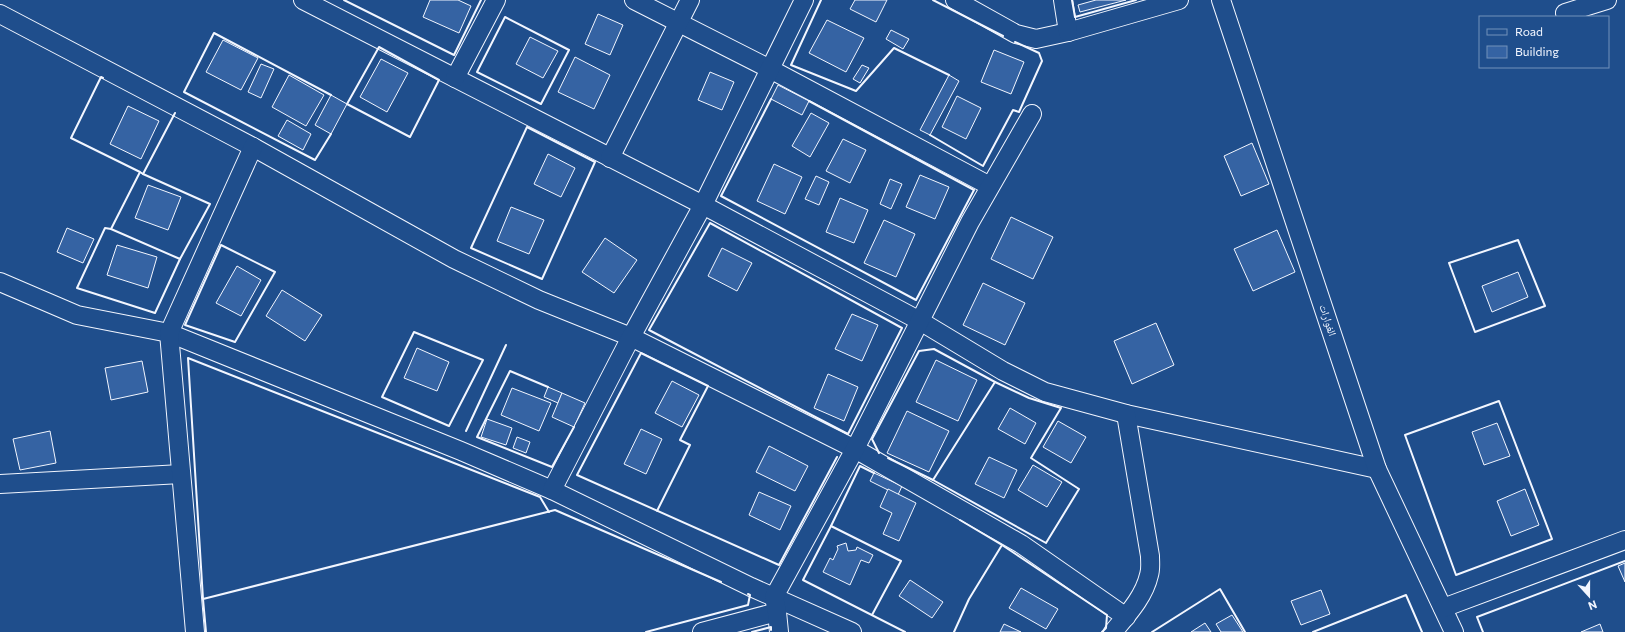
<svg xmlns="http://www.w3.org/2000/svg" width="1625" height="632" viewBox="0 0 1625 632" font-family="Commissioner,'Noto Naskh Arabic',sans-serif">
<rect width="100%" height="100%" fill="#1f4e8c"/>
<g fill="#3563a3" stroke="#f2f6ff">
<path d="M430 0H458L471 6 459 33 423 17Z"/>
<path d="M855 0H887L876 22 850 9Z"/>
<path d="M1096 0H1126L1080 12 1078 5Z"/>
<path d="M598 14 623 25 610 55 585 44Z"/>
<path d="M827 20 864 38 846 72 809 53Z"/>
<path d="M891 30 909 39 903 49 886 39Z"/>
<path d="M530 37 558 51 543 78 516 64Z"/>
<path d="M223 40 258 58 241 90 206 72Z"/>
<path d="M994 50 1024 62 1011 94 981 82Z"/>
<path d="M575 57 610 75 594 109 558 92Z"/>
<path d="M381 59 408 73 387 112 360 97Z"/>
<path d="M261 64 274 69 261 98 248 92Z"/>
<path d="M862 65 869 68 860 83 853 79Z"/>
<path d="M710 72 734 82 722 110 698 100Z"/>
<path d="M289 75 324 95 306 126 272 107Z"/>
<path d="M949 75 959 81 930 135 920 130Z"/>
<path d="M778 85 809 101 802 115 771 99Z"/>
<path d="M331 95 347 104 331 134 315 125Z"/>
<path d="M957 96 981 108 966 139 942 127Z"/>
<path d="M128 106 159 121 141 159 110 144Z"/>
<path d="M811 113 829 123 810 157 792 146Z"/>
<path d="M287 120 311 134 303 150 278 136Z"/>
<path d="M843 139 866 150 850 183 826 171Z"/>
<path d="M1252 143 1269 184 1241 196 1224 156Z"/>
<path d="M548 154 575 168 561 197 534 184Z"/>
<path d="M774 164 802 177 785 214 757 201Z"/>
<path d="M920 175 949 187 935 219 906 207Z"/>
<path d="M816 176 829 182 819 205 805 199Z"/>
<path d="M890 179 902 184 891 209 880 204Z"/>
<path d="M148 185 181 197 168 230 135 218Z"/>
<path d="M840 198 868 210 854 243 826 232Z"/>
<path d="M511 207 544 220 529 254 497 241Z"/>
<path d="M1011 217 1053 237 1033 279 991 259Z"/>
<path d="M884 220 915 234 896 277 864 263Z"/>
<path d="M67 228 94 239 83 263 57 252Z"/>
<path d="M1277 230 1295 272 1253 291 1234 249Z"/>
<path d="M605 238 637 260 614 293 582 272Z"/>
<path d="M117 245 157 257 148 288 107 275Z"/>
<path d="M722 248 752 263 737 291 708 276Z"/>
<path d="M237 266 261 280 241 316 216 303Z"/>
<path d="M1518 272 1528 297 1492 312 1482 286Z"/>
<path d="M983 283 1025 303 1005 345 963 325Z"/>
<path d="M282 290 322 315 305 341 266 316Z"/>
<path d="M852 314 878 325 862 361 835 349Z"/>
<path d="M1156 323 1174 365 1132 384 1114 341Z"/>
<path d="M417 348 449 362 437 391 404 378Z"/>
<path d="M936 360 977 380 958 421 916 402Z"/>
<path d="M142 361 148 392 111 400 105 368Z"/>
<path d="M828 374 858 387 844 421 814 408Z"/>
<path d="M672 381 699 395 682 427 655 413Z"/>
<path d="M548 387 562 393 558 403 544 397Z"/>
<path d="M512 388 551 403 539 431 501 415Z"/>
<path d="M562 393 585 403 574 427 552 417Z"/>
<path d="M1010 408 1036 423 1025 444 998 429Z"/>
<path d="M907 411 949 431 929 472 887 453Z"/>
<path d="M487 419 512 428 506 445 481 437Z"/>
<path d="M1058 421 1086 437 1071 463 1043 447Z"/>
<path d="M1497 423 1510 456 1484 465 1472 432Z"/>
<path d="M641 429 662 439 646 474 624 464Z"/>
<path d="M50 431 56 463 20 470 13 439Z"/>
<path d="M517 437 530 442 526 453 513 448Z"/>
<path d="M769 446 808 466 795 491 756 472Z"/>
<path d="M989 457 1017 470 1004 498 975 484Z"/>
<path d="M1033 465 1062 482 1047 507 1018 490Z"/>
<path d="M874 473 902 486 898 495 870 481Z"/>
<path d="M888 489 916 503 899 541 883 534 892 513 880 507Z"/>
<path d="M1525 489 1539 525 1511 536 1497 501Z"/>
<path d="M759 492 791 506 780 530 749 515Z"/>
<path d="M846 543 848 551 856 550 857 547 873 555 869 563 861 560 850 585 823 572 830 558 833 560 838 549 837 546Z"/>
<path d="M1625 563V582L1618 566Z"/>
<path d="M910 580 943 602 932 618 899 596Z"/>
<path d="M1021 588 1058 609 1046 629 1009 608Z"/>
<path d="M1321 590 1330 614 1301 625 1291 601Z"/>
<path d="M1232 615 1243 632H1221L1216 624Z"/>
<path d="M1205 623 1211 632H1191Z"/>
<path d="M1004 624 1021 632H1000Z"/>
<path d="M1600 624 1603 632H1581Z"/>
</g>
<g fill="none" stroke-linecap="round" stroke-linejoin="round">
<defs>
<g id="minor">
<path d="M303 0 703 205 920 321 1003 371 1045 392 1126 414 1377 469"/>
<path d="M634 0 770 69 990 186"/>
<path d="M955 0 1016 34 1036 39 1068 32 1179 0"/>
<path d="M1063 0 1068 32"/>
<path d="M1221 0 1377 469 1454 632"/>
<path d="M1565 13 1607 0"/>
<path d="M0 14 253 147 454 259 539 300 631 337 855 449 1021 544 1126 617"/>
<path d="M455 78 496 0"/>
<path d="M610 158 690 0"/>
<path d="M0 282 77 315 169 333 461 451 552 490 751 587 852 632"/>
<path d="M0 484 181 474"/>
<path d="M552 490 631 337 703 205 804 0"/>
<path d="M1443 608 1625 540"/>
<path d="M195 632 169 333 253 147"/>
<path d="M702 632 777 612"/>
<path d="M779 632 777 612 774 597 855 449 970 222 1032 114"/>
<path d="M1113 632C1127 615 1144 597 1149 575 1151 569 1150 562 1150 556L1126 414"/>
</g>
</defs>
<use href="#minor" stroke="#f2f6ff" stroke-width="20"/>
<use href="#minor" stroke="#1f4e8c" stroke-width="18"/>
<g stroke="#f2f6ff" stroke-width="2">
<path d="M344 0 454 55 481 0"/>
<path d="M821 0 791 65 856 91 894 48 949 75"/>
<path d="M933 0 1003 36"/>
<path d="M1072 0 1075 17 1136 0"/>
<path d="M505 17 569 50 541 104 477 72Z"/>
<path d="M379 47 439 80 410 137 347 104Z"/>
<path d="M103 78 101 77 71 138 140 172 143 174 210 204 180 259 111 229 140 172"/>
<path d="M331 95 214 33 184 92 315 160 331 134"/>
<path d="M771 99 721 196 916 300 974 190 809 101"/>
<path d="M527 127 595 162 542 279 471 248Z"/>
<path d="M930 135 983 166 1013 110 1019 112 1042 61 1039 53 1015 42"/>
<path d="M143 174 175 113"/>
<path d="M710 223 902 328 848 434 649 330Z"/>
<path d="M111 229 105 228 77 288 155 313 180 259"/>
<path d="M1518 240 1545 306 1475 332 1449 263Z"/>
<path d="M221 245 275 272 235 342 185 325Z"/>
<path d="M414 332 483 360 449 426 382 397Z"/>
<path d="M995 382 1029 398 1061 408 1031 458 1079 489 1046 543 933 480Z"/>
<path d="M548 387 510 371 477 437 552 467 574 427"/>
<path d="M1499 401 1552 539 1456 575 1405 435Z"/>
<path d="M466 431 506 345"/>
<path d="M879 453 872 439 919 351 934 349 995 382"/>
<path d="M888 458 933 480"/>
<path d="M657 511 690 445 680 440 708 386 641 353 577 475 779 565 837 457"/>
<path d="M831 526 860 466 874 473"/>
<path d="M1002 545 1107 615 1106 628 1102 632"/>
<path d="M203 599 188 358 540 497 549 512"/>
<path d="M872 615 901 561 831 526 803 580 905 632"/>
<path d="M206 632 203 599 555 510 721 582"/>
<path d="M646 632 748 605 750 595 748 594"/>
<path d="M752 632 771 627V630"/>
<path d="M954 632 969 599 1002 545 960 520"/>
<path d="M1152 632 1220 589 1245 632"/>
<path d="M1313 632 1406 595 1422 632"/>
<path d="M1483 632 1477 617 1625 561"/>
</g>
</g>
<g text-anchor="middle" stroke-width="3" stroke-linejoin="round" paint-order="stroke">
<g font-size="11" fill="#f2f6ff" stroke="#1f4e8c">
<text transform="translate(1328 320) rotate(72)" y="4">الغوارات</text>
</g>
</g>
<rect x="1479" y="16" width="130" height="52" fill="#1f4e8c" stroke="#7391ba"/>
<rect x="1487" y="29" width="20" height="6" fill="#1f4e8c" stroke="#7391ba"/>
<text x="1515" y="36" font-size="12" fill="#f2f6ff">Road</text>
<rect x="1487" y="46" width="20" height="12" fill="#3563a3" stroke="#7391ba"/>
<text x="1515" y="56" font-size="12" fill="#f2f6ff">Building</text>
<g transform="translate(1589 596) rotate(159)" stroke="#1f4e8c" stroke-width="3" paint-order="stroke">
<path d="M0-3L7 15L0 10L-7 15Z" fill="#f2f6ff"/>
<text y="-6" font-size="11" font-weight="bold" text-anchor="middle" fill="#f2f6ff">N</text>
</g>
</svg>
